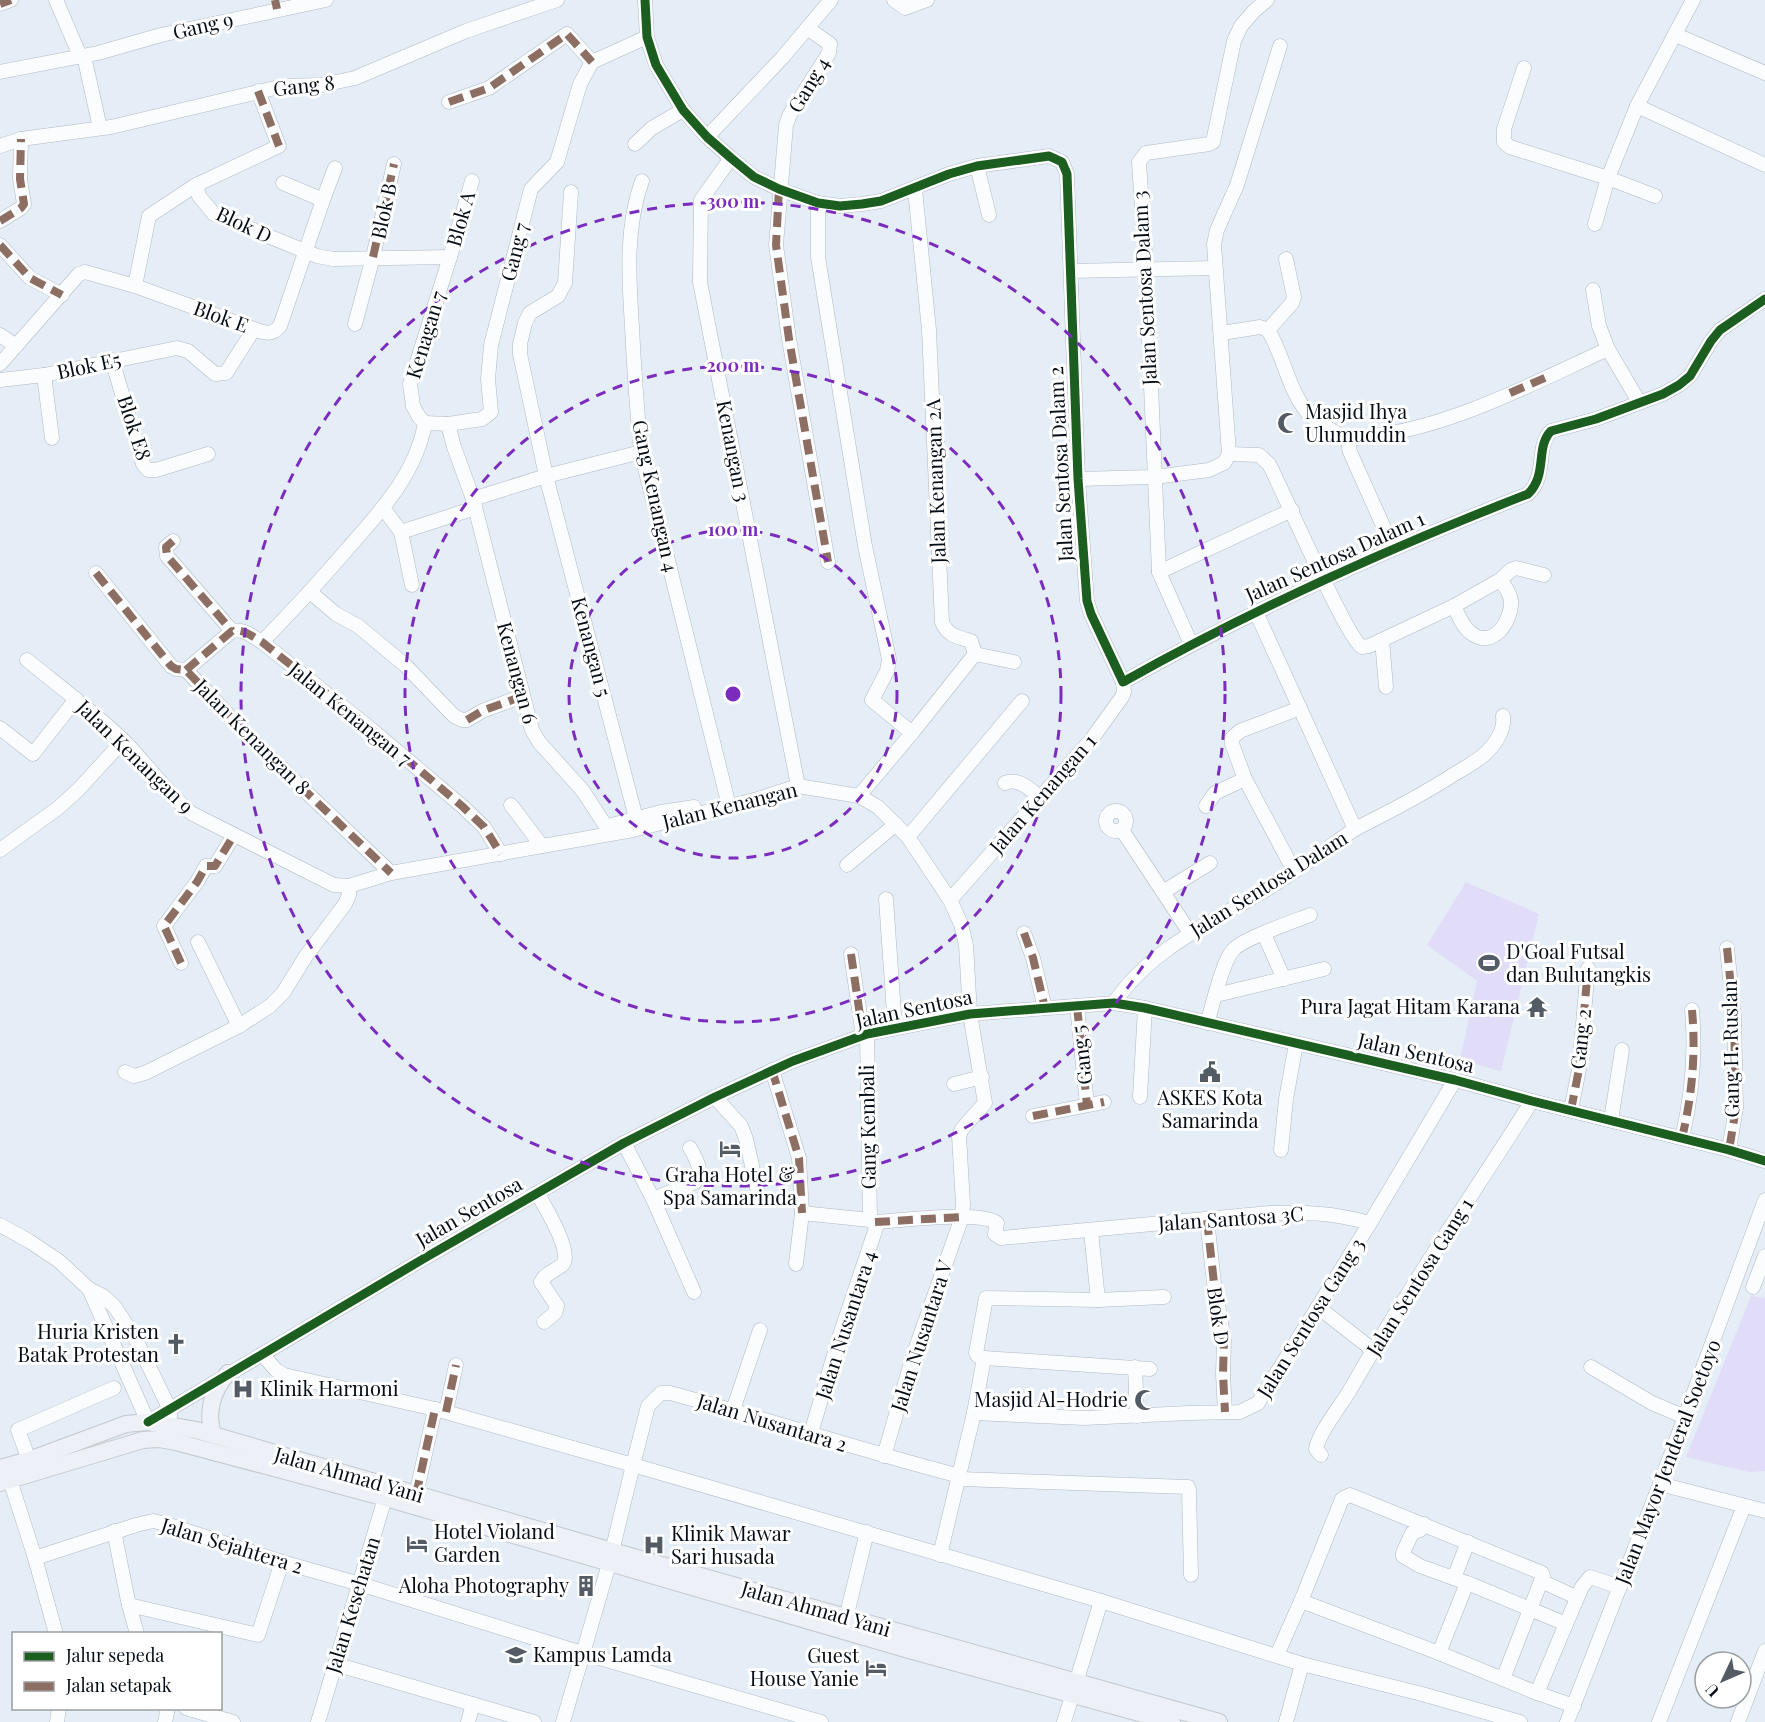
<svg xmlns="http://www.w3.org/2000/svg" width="1765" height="1722" viewBox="0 0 1765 1722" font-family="'Playfair Display',serif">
<rect width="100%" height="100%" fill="#e5eef7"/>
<g fill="#e1dcf8">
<path d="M1466 882 1539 914 1501 1071 1460 1060 1477 981 1427 945Z"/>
<path d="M1751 1296 1765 1298V1471L1749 1472 1686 1457Z"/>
</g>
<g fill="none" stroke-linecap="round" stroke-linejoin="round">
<defs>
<g id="minor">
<path d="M56 0 80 56"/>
<path d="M645 0 647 37 656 65 683 110 707 137 731 158 754 177 779 189 818 203 840 206 862 204 881 201 949 174 977 166 1049 156 1062 162 1067 174 1078 479 1087 601 1091 614 1123 682C1253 609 1389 548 1528 494 1548 475 1535 447 1551 431L1596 419 1663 394 1679 385 1690 376 1711 341 1720 330 1765 299"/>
<path d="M894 0 905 8 927 0"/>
<path d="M0 4 11 0"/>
<path d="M807 28 830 44 829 53 790 114 786 125 776 245 789 339 828 562"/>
<path d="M1676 35 1765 73"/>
<path d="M84 56 100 128"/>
<path d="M592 62 647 37"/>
<path d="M1524 68 1504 129V142L1510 147 1608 178 1655 196"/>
<path d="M0 72 98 53 161 35 326 0"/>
<path d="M449 102 489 88 567 34 592 62"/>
<path d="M1637 106 1765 165"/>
<path d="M707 137 782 58 831 0"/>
<path d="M635 144 652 128 683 110"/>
<path d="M0 146 21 139 111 127 283 86 322 85 355 78 466 31 557 0"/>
<path d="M731 158 701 200 700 282 798 786"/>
<path d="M977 166 989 215"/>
<path d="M642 181C625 229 629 278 632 327 634 369 637 410 641 452L729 806"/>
<path d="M283 183 323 200"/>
<path d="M196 185 199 196 214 214 317 256 333 259 450 257 410 384 413 406 419 417 425 423"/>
<path d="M571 192 565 283 558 296 530 313 525 323 520 344V354L546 476 636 818"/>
<path d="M818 203V257L865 546 889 659 887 671 872 700 912 733"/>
<path d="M0 221 21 208 24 204 20 179 21 139"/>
<path d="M1595 224 1608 178 1637 106 1693 0"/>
<path d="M0 245 30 278 62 295"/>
<path d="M450 257 472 181"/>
<path d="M1071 271 1215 268"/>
<path d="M135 286 149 216 196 185 279 146 258 91"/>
<path d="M355 324 373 257 394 164"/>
<path d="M1268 330 1292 303 1294 297 1286 259"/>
<path d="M1222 333 1260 327 1268 330C1284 356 1288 389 1307 412 1318 425 1336 432 1350 441"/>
<path d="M0 335 16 346"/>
<path d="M1608 349 1639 402"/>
<path d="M112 360 143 464 148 470H156L208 454"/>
<path d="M0 364 79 274 85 272 135 286 254 329C265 333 271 336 280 326L323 200 335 168"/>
<path d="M44 375 52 438"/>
<path d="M0 380 44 375 177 348 188 351 215 374 226 373 254 329"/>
<path d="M425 423 448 424 454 447 473 499 532 730 539 742 583 791 605 825 608 826 661 812 694 807"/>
<path d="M448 424 482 419 491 412 488 379 491 345 531 189 557 162 580 84 592 62"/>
<path d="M1229 454 1259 455 1269 464C1283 491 1347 639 1362 647L1369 646 1454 606 1500 580 1511 570 1516 568 1544 575"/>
<path d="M1078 479 1154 477 1209 470 1224 463 1229 454 1214 244 1217 230 1237 185 1280 46"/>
<path d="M473 499 546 476 641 452"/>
<path d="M383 508 401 532 475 508"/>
<path d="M401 532 412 585"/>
<path d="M173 541 166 547 167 556 232 631"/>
<path d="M1393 548 1350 452C1348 445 1348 441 1356 438 1444 431 1529 385 1608 349L1599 326 1593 290"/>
<path d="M1159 572 1292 510"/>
<path d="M96 573 171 666 176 669 186 670 253 741 391 873"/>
<path d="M310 592 336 614 358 626 405 665 454 716 462 720H467L482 711 523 696"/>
<path d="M1454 606C1458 615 1463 627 1471 633 1493 650 1512 621 1511 601 1510 593 1505 586 1500 580"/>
<path d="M1382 640 1386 687"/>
<path d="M262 642C292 611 321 580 349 547 382 510 416 473 425 423"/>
<path d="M1191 644 1159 572 1146 269 1139 162 1146 153 1209 144 1213 142 1234 41 1241 26 1254 11 1267 0"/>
<path d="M975 654 1014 662"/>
<path d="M27 660C59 686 94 712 124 741 147 764 166 792 191 813L322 879 334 885 349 886 391 873 633 830 758 799 798 786 859 796 878 807 908 837 950 900 961 924 966 945 970 1014 985 1103 962 1129 959 1136 963 1204 962 1217 913 1356 884 1456"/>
<path d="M186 670 232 631C243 628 253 637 262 642L371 729 462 806 484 827 501 854"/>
<path d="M0 728 33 754 76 699"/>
<path d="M1005 783C1019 777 1030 790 1041 798"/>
<path d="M859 796 912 733 975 654 971 641C957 637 947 635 942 622L929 330 915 189"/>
<path d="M511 805 542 846"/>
<path d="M1206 806 1215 793 1245 779"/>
<circle cx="1116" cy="821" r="10"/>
<path d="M1355 829C1389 812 1424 794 1456 773 1466 767 1478 761 1487 752 1496 743 1505 729 1503 716"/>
<path d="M1122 830 1190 933"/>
<path d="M908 837 1022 701"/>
<path d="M0 850 58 808 78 790 123 741"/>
<path d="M847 865 896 824"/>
<path d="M1294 871 1245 779 1232 744V738L1240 731 1300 708"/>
<path d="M1163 892 1210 863"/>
<path d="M886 899 895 1028"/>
<path d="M950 900 1091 740 1122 697 1124 692 1123 682"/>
<path d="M1024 933 1033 958 1045 1008"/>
<path d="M1264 934 1284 979"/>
<path d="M198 942 239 1026"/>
<path d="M1727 948 1734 1017 1736 1108 1729 1150"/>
<path d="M851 954 863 1036"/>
<path d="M181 963 164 926 197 882 206 866H215L234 835"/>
<path d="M1216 995 1324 969"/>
<path d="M1114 1003C1151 948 1213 922 1267 889 1298 870 1326 849 1355 829L1256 612"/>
<path d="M1077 1006 1087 1105"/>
<path d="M1207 1023C1213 1006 1222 960 1234 949 1245 938 1292 922 1310 915"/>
<path d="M867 1034 870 1220"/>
<path d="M772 1070 799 1158 802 1213 796 1264"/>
<path d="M125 1072 134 1076 145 1073 239 1026 270 1006 283 993 306 956 345 904 349 895V886"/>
<path d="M954 1084 982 1077"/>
<path d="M715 1097 741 1126 746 1139 757 1188"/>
<path d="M1140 1097 1145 1008"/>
<path d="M1571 1110 1579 1069 1588 968"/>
<path d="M1033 1116 1104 1102"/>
<path d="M1611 1120 1622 1050"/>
<path d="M1682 1138C1692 1096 1696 1054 1692 1010"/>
<path d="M624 1143 653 1199 694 1292"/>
<path d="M1281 1150 1286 1099 1296 1044"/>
<path d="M537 1193C544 1205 573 1252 563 1264 556 1271 545 1273 541 1282L557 1306 555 1313 544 1322"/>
<path d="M653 1199 695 1182C704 1170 696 1159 690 1148"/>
<path d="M802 1213 870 1220 877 1225 840 1335 811 1433"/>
<path d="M1207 1220 1214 1283 1224 1340 1223 1374 1225 1412"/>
<path d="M875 1222C899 1221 980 1210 997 1223L995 1234 1001 1238 1270 1213C1309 1212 1333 1213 1370 1223"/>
<path d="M0 1225 29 1241 59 1261 89 1289 103 1296 115 1307 135 1338 159 1387 169 1408 170 1416"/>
<path d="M1091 1231 1098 1300"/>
<path d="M1753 1287 1765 1256"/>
<path d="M89 1289 148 1422"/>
<path d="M1318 1307 1373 1350"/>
<path d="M262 1354 276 1370 284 1375 435 1409 633 1465 648 1406 661 1393H670C767 1419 863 1451 960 1476"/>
<path d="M984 1358 1150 1369"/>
<path d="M1135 1367 1137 1416"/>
<path d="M1591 1367 1652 1403 1685 1417"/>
<path d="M733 1410 760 1330"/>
<path d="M446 1412 456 1365"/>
<path d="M974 1413 1084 1418 1189 1413 1240 1412 1258 1403 1370 1223 1455 1080"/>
<path d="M148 1422 423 1259 624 1143 715 1097 793 1061 867 1034 970 1014 1114 1003 1145 1008 1455 1080 1532 1101 1729 1150 1765 1161"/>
<path d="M1321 1455 1316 1449C1319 1432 1340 1407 1350 1390 1406 1292 1471 1197 1532 1101"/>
<path d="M29 1460 18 1430 114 1388"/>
<path d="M960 1479 1188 1487 1189 1490 1191 1575"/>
<path d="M10 1480 35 1558 56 1634"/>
<path d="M1660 1484 1765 1511"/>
<path d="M416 1495 435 1409"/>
<path d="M1424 1524 1420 1530 1412 1533 1403 1553V1556L1420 1566 1467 1583"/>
<path d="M114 1531 128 1601 137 1634"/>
<path d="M940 1555 974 1413 984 1358 978 1356 976 1353 986 1298 1098 1300 1164 1297"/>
<path d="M35 1558 136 1525 153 1521 166 1524 282 1562 360 1584 582 1653 821 1722"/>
<path d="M1454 1578 1468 1542"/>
<path d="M1541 1581 1576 1597"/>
<path d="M1301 1601 1439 1653 1467 1583 1470 1584 1566 1624 1537 1693 1574 1706"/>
<path d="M129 1605 258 1635 282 1562"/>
<path d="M846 1618 867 1532"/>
<path d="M1566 1624 1582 1587 1590 1577 1620 1587"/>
<path d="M1439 1653 1537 1693"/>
<path d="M1277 1655 1301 1601 1342 1499 1350 1495 1542 1573 1543 1576 1503 1679"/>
<path d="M335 1664 534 1722"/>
<path d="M186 1708 233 1722"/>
<path d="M57 1722 59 1708"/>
<path d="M165 1722 168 1708"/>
<path d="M318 1722 388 1488"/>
<path d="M468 1722 473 1704"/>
<path d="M563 1722 609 1564 633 1465 1101 1601 1302 1664 1422 1694 1520 1722"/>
<path d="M1064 1722 1101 1601"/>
<path d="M1286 1722 1302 1664"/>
<path d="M1567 1722 1660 1484 1765 1200"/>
<path d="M1659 1722 1744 1506"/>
<path d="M1738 1722 1765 1651"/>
</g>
<g id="major">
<path d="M213 1435C206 1411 212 1391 228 1373"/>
<path d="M0 1468 29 1460 126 1424 148 1422 196 1430 612 1551 1219 1722"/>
<path d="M0 1483 143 1440 159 1439 176 1442 386 1498 909 1650 1172 1722"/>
</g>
</defs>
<use href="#minor" stroke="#b0b9c2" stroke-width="15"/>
<use href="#major" stroke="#c3c8cd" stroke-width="18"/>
<use href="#minor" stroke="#fbfcfe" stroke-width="14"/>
<use href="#major" stroke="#edf0f6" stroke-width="16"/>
<g stroke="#8d6e63" stroke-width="8" stroke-dasharray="15 8" stroke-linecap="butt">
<path d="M275 0 277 9"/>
<path d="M0 4 11 0"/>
<path d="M258 91 279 146"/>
<path d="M449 102 489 88 567 34 592 62"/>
<path d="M779 189 776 245 789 339 828 562"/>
<path d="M0 221 21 208 24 204 20 179 21 139"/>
<path d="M0 245 30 278 62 295"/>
<path d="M373 257 394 164"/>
<path d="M1510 393 1547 377"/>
<path d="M173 541 166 547 167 556 232 631"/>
<path d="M96 573 171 666 176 669 186 670 253 741 391 873"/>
<path d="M186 670 232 631C243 628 253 637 262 642L371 729 462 806 484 827 501 854"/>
<path d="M467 720 482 711 523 696"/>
<path d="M1024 933 1033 958 1045 1008"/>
<path d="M1727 948 1734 1017 1736 1108 1729 1150"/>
<path d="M851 954 863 1036"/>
<path d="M181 963 164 926 197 882 206 866H215L234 835"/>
<path d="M1077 1006 1087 1105"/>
<path d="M772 1070 799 1158 802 1213"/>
<path d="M1571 1110 1579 1069 1588 968"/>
<path d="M1033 1116 1104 1102"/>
<path d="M1682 1138C1692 1096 1696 1054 1692 1010"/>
<path d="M1207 1220 1214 1283 1224 1340 1223 1374 1225 1412"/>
<path d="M875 1222 962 1217"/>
<path d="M446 1412 456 1365"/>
<path d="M416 1495 435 1409"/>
</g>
<defs>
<g id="cycleway">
<path d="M645 0 647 37 656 65 683 110 707 137 731 158 754 177 779 189 818 203 840 206 862 204 881 201 949 174 977 166 1049 156 1062 162 1067 174 1078 479 1087 601 1091 614 1123 682C1253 609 1389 548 1528 494 1548 475 1535 447 1551 431L1596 419 1663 394 1679 385 1690 376 1711 341 1720 330 1765 299"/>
<path d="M148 1422 423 1259 624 1143 715 1097 793 1061 867 1034 970 1014 1114 1003 1145 1008 1455 1080 1532 1101 1729 1150 1765 1161"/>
</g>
</defs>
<use href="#cycleway" stroke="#fff" stroke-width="13"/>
<use href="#cycleway" stroke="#1b5e20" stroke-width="9"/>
</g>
<g fill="none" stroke="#7b2cbf" stroke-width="3" stroke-dasharray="10 8">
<circle cx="733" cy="694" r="164"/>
<circle cx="733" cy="694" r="328"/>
<circle cx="733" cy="694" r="492"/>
</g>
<defs>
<symbol id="mosque-bare" viewBox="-9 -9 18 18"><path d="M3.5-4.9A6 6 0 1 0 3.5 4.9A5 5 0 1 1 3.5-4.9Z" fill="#535b64" stroke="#fff" stroke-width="2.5" paint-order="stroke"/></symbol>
<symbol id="stadium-bare" viewBox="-9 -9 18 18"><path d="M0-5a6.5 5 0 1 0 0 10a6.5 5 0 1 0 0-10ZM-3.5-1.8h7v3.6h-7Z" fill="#535b64" stroke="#fff" stroke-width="2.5" paint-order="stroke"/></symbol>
<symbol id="temple-bare" viewBox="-9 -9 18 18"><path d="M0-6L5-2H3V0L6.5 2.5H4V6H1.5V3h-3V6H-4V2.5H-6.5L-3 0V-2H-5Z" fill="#535b64" stroke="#fff" stroke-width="2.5" paint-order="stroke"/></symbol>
<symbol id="civic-bare" viewBox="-9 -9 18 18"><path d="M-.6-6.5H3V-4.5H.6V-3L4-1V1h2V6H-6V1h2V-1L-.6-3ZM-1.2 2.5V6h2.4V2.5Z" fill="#535b64" stroke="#fff" stroke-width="2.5" paint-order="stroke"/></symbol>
<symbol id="hotel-bare" viewBox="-9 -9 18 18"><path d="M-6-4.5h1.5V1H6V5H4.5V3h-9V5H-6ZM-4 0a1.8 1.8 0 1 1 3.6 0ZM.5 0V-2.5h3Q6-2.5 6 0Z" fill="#535b64" stroke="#fff" stroke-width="2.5" paint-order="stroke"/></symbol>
<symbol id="church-bare" viewBox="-9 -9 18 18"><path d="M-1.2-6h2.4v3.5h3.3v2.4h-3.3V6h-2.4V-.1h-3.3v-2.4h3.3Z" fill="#535b64" stroke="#fff" stroke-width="2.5" paint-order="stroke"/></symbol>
<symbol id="hospital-bare" viewBox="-9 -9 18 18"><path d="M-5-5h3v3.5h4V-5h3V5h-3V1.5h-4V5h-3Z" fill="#535b64" stroke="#fff" stroke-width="2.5" paint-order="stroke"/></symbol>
<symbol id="building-bare" viewBox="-9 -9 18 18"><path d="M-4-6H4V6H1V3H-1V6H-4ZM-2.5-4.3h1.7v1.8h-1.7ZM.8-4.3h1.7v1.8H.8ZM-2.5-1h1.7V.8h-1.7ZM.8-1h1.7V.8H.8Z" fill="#535b64" stroke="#fff" stroke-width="2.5" paint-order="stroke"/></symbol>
<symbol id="university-bare" viewBox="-9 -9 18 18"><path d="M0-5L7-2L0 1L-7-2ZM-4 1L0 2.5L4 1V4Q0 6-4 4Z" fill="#535b64" stroke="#fff" stroke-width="2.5" paint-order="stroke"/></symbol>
</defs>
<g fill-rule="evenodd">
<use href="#mosque-bare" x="1273" y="408" width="30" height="30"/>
<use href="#stadium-bare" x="1474" y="948" width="30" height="30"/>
<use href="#temple-bare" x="1522" y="992" width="30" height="30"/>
<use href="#civic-bare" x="1195" y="1057" width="30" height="30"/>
<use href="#hotel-bare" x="715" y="1134" width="30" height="30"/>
<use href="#church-bare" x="161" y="1329" width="30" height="30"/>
<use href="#hospital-bare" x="228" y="1374" width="30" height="30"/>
<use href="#mosque-bare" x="1130" y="1385" width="30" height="30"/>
<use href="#hotel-bare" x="402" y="1529" width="30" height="30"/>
<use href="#hospital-bare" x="639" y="1530" width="30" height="30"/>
<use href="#building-bare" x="571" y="1571" width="30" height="30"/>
<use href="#university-bare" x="501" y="1640" width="30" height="30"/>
<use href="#hotel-bare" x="861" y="1653" width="30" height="30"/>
</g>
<g text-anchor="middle" stroke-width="6" stroke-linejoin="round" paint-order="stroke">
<g font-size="20" fill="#040c15" stroke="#fff">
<text transform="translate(203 26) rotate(-13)" y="7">Gang 9</text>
<text transform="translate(809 85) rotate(-59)" y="7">Gang 4</text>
<text transform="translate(304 86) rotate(-6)" y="7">Gang 8</text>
<text transform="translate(384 211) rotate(-78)" y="7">Blok B</text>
<text transform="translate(461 219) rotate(-74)" y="7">Blok A</text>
<text transform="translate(244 225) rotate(25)" y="7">Blok D</text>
<text transform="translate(515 252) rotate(-76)" y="7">Gang 7</text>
<text transform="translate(1145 288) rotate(-93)" y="7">Jalan Sentosa Dalam 3</text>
<text transform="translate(221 317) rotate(20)" y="7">Blok E</text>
<text transform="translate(426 335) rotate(-73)" y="7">Kenagan 7</text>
<text transform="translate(89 366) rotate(-12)" y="7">Blok E5</text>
<text transform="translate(134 428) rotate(72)" y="7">Blok E8</text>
<text transform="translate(733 451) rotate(79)" y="7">Kenangan 3</text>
<text transform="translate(1061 464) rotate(-93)" y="7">Jalan Sentosa Dalam 2</text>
<text transform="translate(936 481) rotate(-92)" y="7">Jalan Kenangan 2A</text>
<text transform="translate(655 496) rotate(78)" y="7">Gang Kenangan 4</text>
<text transform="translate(1335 557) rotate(-24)" y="7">Jalan Sentosa Dalam 1</text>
<text transform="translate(591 647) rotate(75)" y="7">Kenangan 5</text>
<text transform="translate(517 673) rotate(75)" y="7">Kenangan 6</text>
<text transform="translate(350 714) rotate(39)" y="7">Jalan Kenangan 7</text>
<text transform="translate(252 737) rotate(45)" y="7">Jalan Kenangan 8</text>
<text transform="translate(135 757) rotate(44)" y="7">Jalan Kenangan 9</text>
<text transform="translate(1043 794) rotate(-49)" y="7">Jalan Kenangan 1</text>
<text transform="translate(730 806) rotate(-14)" y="7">Jalan Kenangan</text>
<text transform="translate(1269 884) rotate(-32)" y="7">Jalan Sentosa Dalam</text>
<text transform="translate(914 1009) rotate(-12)" y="7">Jalan Sentosa</text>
<text transform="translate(1581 1039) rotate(-84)" y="7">Gang 2</text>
<text transform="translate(1731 1049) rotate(-91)" y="7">Gang H. Ruslan</text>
<text transform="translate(1416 1053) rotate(13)" y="7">Jalan Sentosa</text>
<text transform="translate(1082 1055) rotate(-97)" y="7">Gang 5</text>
<text transform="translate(868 1127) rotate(-91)" y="7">Gang Kembali</text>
<text transform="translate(469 1212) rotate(-30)" y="7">Jalan Sentosa</text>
<text transform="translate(1231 1219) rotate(-4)" y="7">Jalan Santosa 3C</text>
<text transform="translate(1420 1277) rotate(-58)" y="7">Jalan Sentosa Gang 1</text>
<text transform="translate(1218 1316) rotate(82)" y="7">Blok D</text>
<text transform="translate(1311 1318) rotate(-58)" y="7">Jalan Sentosa Gang 3</text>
<text transform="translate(846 1325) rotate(-72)" y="7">Jalan Nusantara 4</text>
<text transform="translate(922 1336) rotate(-72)" y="7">Jalan Nusantara V</text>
<text transform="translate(772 1423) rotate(17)" y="7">Jalan Nusantara 2</text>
<text transform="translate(1668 1462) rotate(-69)" y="7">Jalan Mayor Jenderal Soetoyo</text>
<text transform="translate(349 1475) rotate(16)" y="7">Jalan Ahmad Yani</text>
<text transform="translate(232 1546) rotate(17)" y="7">Jalan Sejahtera 2</text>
<text transform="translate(353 1605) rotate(-73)" y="7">Jalan Kesehatan</text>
<text transform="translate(816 1609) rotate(16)" y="7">Jalan Ahmad Yani</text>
</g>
<g font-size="20" fill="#040c15" stroke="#fff" text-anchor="start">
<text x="1305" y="419">Masjid Ihya<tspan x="1305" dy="23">Ulumuddin</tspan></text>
<text x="1506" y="959">D'Goal Futsal<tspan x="1506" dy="23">dan Bulutangkis</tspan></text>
<text x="1520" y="1014" text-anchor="end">Pura Jagat Hitam Karana</text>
<text x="1210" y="1105" text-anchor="middle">ASKES Kota<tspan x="1210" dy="23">Samarinda</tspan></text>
<text x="730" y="1182" text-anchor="middle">Graha Hotel &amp;<tspan x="730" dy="23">Spa Samarinda</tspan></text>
<text x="159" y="1339" text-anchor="end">Huria Kristen<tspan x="159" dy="23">Batak Protestan</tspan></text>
<text x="260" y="1396">Klinik Harmoni</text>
<text x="1128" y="1407" text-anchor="end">Masjid Al-Hodrie</text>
<text x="434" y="1539">Hotel Violand<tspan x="434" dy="23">Garden</tspan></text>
<text x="671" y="1541">Klinik Mawar<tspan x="671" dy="23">Sari husada</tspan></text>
<text x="569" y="1593" text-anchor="end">Aloha Photography</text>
<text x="533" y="1662">Kampus Lamda</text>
<text x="859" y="1663" text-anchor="end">Guest<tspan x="859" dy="23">House Yanie</tspan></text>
</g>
</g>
<circle cx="733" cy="694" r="9" fill="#7b2cbf" stroke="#fff" stroke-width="3"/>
<g font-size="18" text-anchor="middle" font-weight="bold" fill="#7b2cbf" stroke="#fff" stroke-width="6" stroke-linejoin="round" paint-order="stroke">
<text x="733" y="208">300 m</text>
<text x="733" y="372">200 m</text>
<text x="733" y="536">100 m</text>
</g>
<rect x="12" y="1632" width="210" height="78" fill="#ffffff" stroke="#9b9ea1" stroke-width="1.5"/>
<rect x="24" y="1652" width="30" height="9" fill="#1b5e20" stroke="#9b9ea1" stroke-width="1.5"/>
<text x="66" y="1662" font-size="18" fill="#040c15">Jalur sepeda</text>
<rect x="24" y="1682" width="30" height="9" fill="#8d6e63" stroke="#9b9ea1" stroke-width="1.5"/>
<text x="66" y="1692" font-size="18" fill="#040c15">Jalan setapak</text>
<g transform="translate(1723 1680) rotate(226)"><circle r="28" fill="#ffffff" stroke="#9b9ea1" stroke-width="1.5"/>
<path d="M0-4.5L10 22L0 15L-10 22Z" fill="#535b64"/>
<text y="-9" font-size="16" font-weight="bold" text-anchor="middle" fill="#040c15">U</text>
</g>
</svg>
